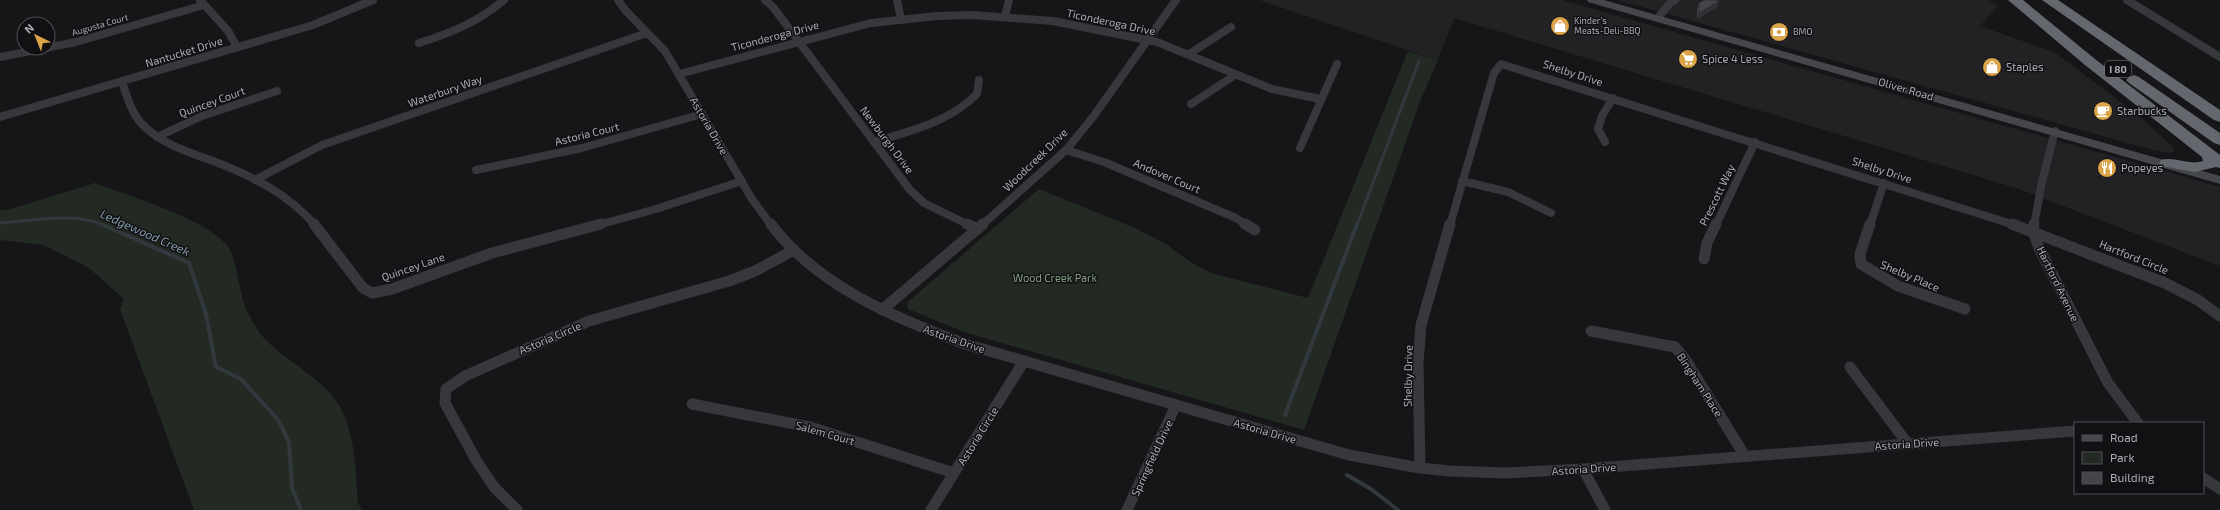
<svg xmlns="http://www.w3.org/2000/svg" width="2220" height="510" viewBox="0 0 2220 510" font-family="'Exo 2',sans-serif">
<rect width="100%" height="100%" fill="#161618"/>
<g fill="#222224">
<path d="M1259 0H1562L2220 187V266L2019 189 1454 18 1438 60Z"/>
<path d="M1617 0H1989L1998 6 1980 26 2054 52 2138 115 2175 149 2174 152 2169 153 2153 150Z"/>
</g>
<g fill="#232a23">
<path d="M1408 51 1438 60 1421 99 1304 430 967 333 908 309 907 303 910 300 1039 189 1135 228 1166 244 1193 264 1214 274 1308 298Z"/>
<path d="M95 183C129 196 203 218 226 244 236 256 238 282 242 296 244 307 253 323 259 332 278 356 307 369 328 391 356 419 355 466 358 503L362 510H194L120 309 124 299 89 268 43 245 0 240V210H7Z"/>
</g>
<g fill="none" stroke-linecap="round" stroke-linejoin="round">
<g stroke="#31393f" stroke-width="3">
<path d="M0 223C30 221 76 212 103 225"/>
<path d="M1357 225 1419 61"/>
</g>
<g stroke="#31393f" stroke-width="4">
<path d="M101 224 189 263 206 314 216 367 241 379 279 421 289 442 292 488 301 510"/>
<path d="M1285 415 1357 224"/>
<path d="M1347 475 1371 489 1398 510"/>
</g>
<g stroke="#37383c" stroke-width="8">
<path d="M200 0 228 31 237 47"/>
<path d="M618 0 625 10 665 51 752 199 771 225"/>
<path d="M765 0 773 7 910 190 924 203 969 225"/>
<path d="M897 0 901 19"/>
<path d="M2127 0 2220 57"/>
<path d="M1005 16 1009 0"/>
<path d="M1658 18 1670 3 1675 0"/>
<path d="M419 43C451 33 478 22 504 0"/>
<path d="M1189 54 1231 27"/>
<path d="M0 57 76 42 204 5"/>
<path d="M679 74 871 23 937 16 972 15 1053 21 1157 42 1272 89 1320 99"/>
<path d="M122 82C127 96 131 112 141 123 159 143 188 152 213 161 252 176 287 193 315 225"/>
<path d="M1191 104 1235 75"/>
<path d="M0 117 313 25 373 0"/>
<path d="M157 137 202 116 277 91"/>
<path d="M874 142C911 131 949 122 977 94L979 80"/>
<path d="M1605 142 1598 129 1602 116 1613 98"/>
<path d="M1300 148 1337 64"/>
<path d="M1066 150 1104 162 1236 218 1246 225"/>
<path d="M476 170 582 148 702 114"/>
<path d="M255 180 322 145 647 33"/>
<path d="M1462 181 1508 192 1551 213"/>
<path d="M598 225 656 209 742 181"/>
<path d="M982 225 1066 150 1093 117 1176 0"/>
<path d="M1450 225 1494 73 1501 64 2015 225"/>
<path d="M1716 225 1755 142"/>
<path d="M1870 225 1884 183"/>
<path d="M2034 225 2042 182 2055 131"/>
</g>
<g stroke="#37383c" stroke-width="11">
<path d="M314 224 363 288 372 293 392 289 492 253 601 224"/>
<path d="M771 224C817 286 895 318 965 344L1349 455 1420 468 1450 471 1505 473 1583 469 2075 431"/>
<path d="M967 224 978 229"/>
<path d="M1245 224 1255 230"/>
<path d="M1870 224 1860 254 1861 264 1898 286 1965 309"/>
<path d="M2012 224 2165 283 2198 300 2220 316"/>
<path d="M2034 224 2033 231 2039 248 2108 383 2138 423"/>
<path d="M1704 259 1707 243 1716 224"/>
<path d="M882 310 983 224"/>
<path d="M1591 331 1675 347 1685 359 1745 456"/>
<path d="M1850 367 1908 444"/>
<path d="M692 404 810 427 954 473"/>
<path d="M1420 468 1418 363 1421 325 1450 224"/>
<path d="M1583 469 1605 510"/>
<path d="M2203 478 2220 489"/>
<path d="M517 510 494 487 476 460 445 403 446 389 465 376 589 321 729 281 755 271 794 250"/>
<path d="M931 510 1024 361"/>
<path d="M1127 510 1176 405"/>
</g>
<path fill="#46474c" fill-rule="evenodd" d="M1587 0H1604L2220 176V184L1588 2Z"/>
<g fill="#64676d" fill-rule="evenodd">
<path d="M2008 0H2023L2095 59 2216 152 2220 155V168L2216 167 2195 172 2161 166 2159 163 2161 160C2175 156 2189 166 2203 161L2202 157 2085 65Z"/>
<path d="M2042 0H2058L2220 110V122L2214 120Z"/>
<path d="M2134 75 2139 77 2220 133V145L2214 143 2129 83 2126 80 2129 77Z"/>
</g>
</g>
<path fill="#3b3c40" d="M1719 1 1717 7 1697 19V9L1699 3Z"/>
<path fill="#303134" d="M1719 1 1717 7 1697 19 1699 13Z"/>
<path fill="#45464a" stroke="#303134" d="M1705 0H1716L1719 1 1699 13V3Z"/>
<defs>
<symbol id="shop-disc" viewBox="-11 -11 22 22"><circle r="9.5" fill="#dca449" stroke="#111113"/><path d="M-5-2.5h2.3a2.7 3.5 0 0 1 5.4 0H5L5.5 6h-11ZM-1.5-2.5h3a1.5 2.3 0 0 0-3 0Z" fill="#fff"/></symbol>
<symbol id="bank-disc" viewBox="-11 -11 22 22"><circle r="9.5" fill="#dca449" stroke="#111113"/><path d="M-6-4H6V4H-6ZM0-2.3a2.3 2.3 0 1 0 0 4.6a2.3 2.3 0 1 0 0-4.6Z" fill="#fff"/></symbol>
<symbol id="supermarket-disc" viewBox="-11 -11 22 22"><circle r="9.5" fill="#dca449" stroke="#111113"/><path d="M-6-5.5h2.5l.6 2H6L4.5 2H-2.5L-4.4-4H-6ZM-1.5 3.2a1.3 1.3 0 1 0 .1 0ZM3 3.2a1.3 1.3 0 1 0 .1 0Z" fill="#fff"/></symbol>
<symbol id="cafe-disc" viewBox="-11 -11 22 22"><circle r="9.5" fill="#dca449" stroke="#111113"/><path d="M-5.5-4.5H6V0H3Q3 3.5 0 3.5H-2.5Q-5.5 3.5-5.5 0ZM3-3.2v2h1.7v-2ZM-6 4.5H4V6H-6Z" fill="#fff"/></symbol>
<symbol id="restaurant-disc" viewBox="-11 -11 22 22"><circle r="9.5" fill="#dca449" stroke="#111113"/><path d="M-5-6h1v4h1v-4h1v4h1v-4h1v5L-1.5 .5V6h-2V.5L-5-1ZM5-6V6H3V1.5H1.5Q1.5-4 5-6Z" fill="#fff"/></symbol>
</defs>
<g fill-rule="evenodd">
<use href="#shop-disc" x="1549" y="15" width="22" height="22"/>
<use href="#bank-disc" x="1768" y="21" width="22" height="22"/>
<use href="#supermarket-disc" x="1677" y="48" width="22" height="22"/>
<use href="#shop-disc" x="1981" y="56" width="22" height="22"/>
<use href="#cafe-disc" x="2092" y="100" width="22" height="22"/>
<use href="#restaurant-disc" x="2096" y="157" width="22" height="22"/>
</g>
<g text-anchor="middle" stroke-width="3" stroke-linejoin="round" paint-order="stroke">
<g font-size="9" fill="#aaaeb6" stroke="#111113" text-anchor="start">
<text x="1574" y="24">Kinder's<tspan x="1574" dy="10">Meats-Deli-BBQ</tspan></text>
<text x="1793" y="35">BMO</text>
</g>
<g font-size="9" fill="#aaaeb6" stroke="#111113">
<text transform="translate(100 25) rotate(-16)" y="3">Augusta Court</text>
</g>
<rect fill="#111113" stroke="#7c7f85" stroke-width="1" x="2105" y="61" width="26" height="16" rx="3"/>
<g font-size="10" font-weight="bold" fill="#aaaeb6">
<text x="2118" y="73">I 80</text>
</g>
<g font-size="11" fill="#aaaeb6" stroke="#111113">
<text transform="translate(1111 22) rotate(12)" y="4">Ticonderoga Drive</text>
<text transform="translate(775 36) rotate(-15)" y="4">Ticonderoga Drive</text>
<text transform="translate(184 52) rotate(-17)" y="4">Nantucket Drive</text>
<text transform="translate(1573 73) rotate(18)" y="4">Shelby Drive</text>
<text transform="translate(1906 89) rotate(16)" y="4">Oliver Road</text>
<text transform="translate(445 91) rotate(-19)" y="4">Waterbury Way</text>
<text transform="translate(212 102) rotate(-20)" y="4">Quincey Court</text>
<text transform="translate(709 126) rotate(60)" y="4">Astoria Drive</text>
<text transform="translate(587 134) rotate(-14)" y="4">Astoria Court</text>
<text transform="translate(887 140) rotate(53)" y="4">Newburgh Drive</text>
<text transform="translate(1035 160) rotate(-44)" y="4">Woodcreek Drive</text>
<text transform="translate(1882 170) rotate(18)" y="4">Shelby Drive</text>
<text transform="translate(1167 176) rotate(23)" y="4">Andover Court</text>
<text transform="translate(1717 195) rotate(-64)" y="4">Prescott Way</text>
<text transform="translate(2134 257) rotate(22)" y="4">Hartford Circle</text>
<text transform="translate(413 267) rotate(-19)" y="4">Quincey Lane</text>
<text transform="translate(1910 276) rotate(23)" y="4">Shelby Place</text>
<text transform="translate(2058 284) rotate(64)" y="4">Hartford Avenue</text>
<text transform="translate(550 338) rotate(-23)" y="4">Astoria Circle</text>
<text transform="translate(954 339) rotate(19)" y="4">Astoria Drive</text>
<text transform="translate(1408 376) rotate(-89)" y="4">Shelby Drive</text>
<text transform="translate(1700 385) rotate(57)" y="4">Bingham Place</text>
<text transform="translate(1265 431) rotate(16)" y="4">Astoria Drive</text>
<text transform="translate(825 433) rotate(16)" y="4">Salem Court</text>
<text transform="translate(978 436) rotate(-58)" y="4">Astoria Circle</text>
<text transform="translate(1907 444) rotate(-4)" y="4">Astoria Drive</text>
<text transform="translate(1152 458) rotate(-65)" y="4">Springfield Drive</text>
<text transform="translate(1584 469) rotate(-4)" y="4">Astoria Drive</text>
</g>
<g font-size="11" fill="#aaaeb6" stroke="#111113" text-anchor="start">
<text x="1702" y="63">Spice 4 Less</text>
<text x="2006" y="71">Staples</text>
<text x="2117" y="115">Starbucks</text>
<text x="2121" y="172">Popeyes</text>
</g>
<g font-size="11" fill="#839f83" stroke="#111113">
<text x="1055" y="282">Wood Creek Park</text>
</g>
<g font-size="12" font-style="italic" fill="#859cad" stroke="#111113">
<text transform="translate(145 233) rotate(24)" y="4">Ledgewood Creek</text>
</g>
</g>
<rect x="2074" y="422" width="130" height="72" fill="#111113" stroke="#4e5054"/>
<rect x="2082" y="435" width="20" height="6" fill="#46474c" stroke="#4e5054"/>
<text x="2110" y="442" font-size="12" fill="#aaaeb6">Road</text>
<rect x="2082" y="452" width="20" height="12" fill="#232a23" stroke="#4e5054"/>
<text x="2110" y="462" font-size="12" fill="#aaaeb6">Park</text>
<rect x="2082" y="472" width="20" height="12" fill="#45464a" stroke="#4e5054"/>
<text x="2110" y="482" font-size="12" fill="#aaaeb6">Building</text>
<g transform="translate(36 36) rotate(317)"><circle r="19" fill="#111113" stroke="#4e5054"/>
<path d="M0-3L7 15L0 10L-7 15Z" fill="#dca449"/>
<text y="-6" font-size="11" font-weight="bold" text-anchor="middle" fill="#aaaeb6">N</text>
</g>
</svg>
